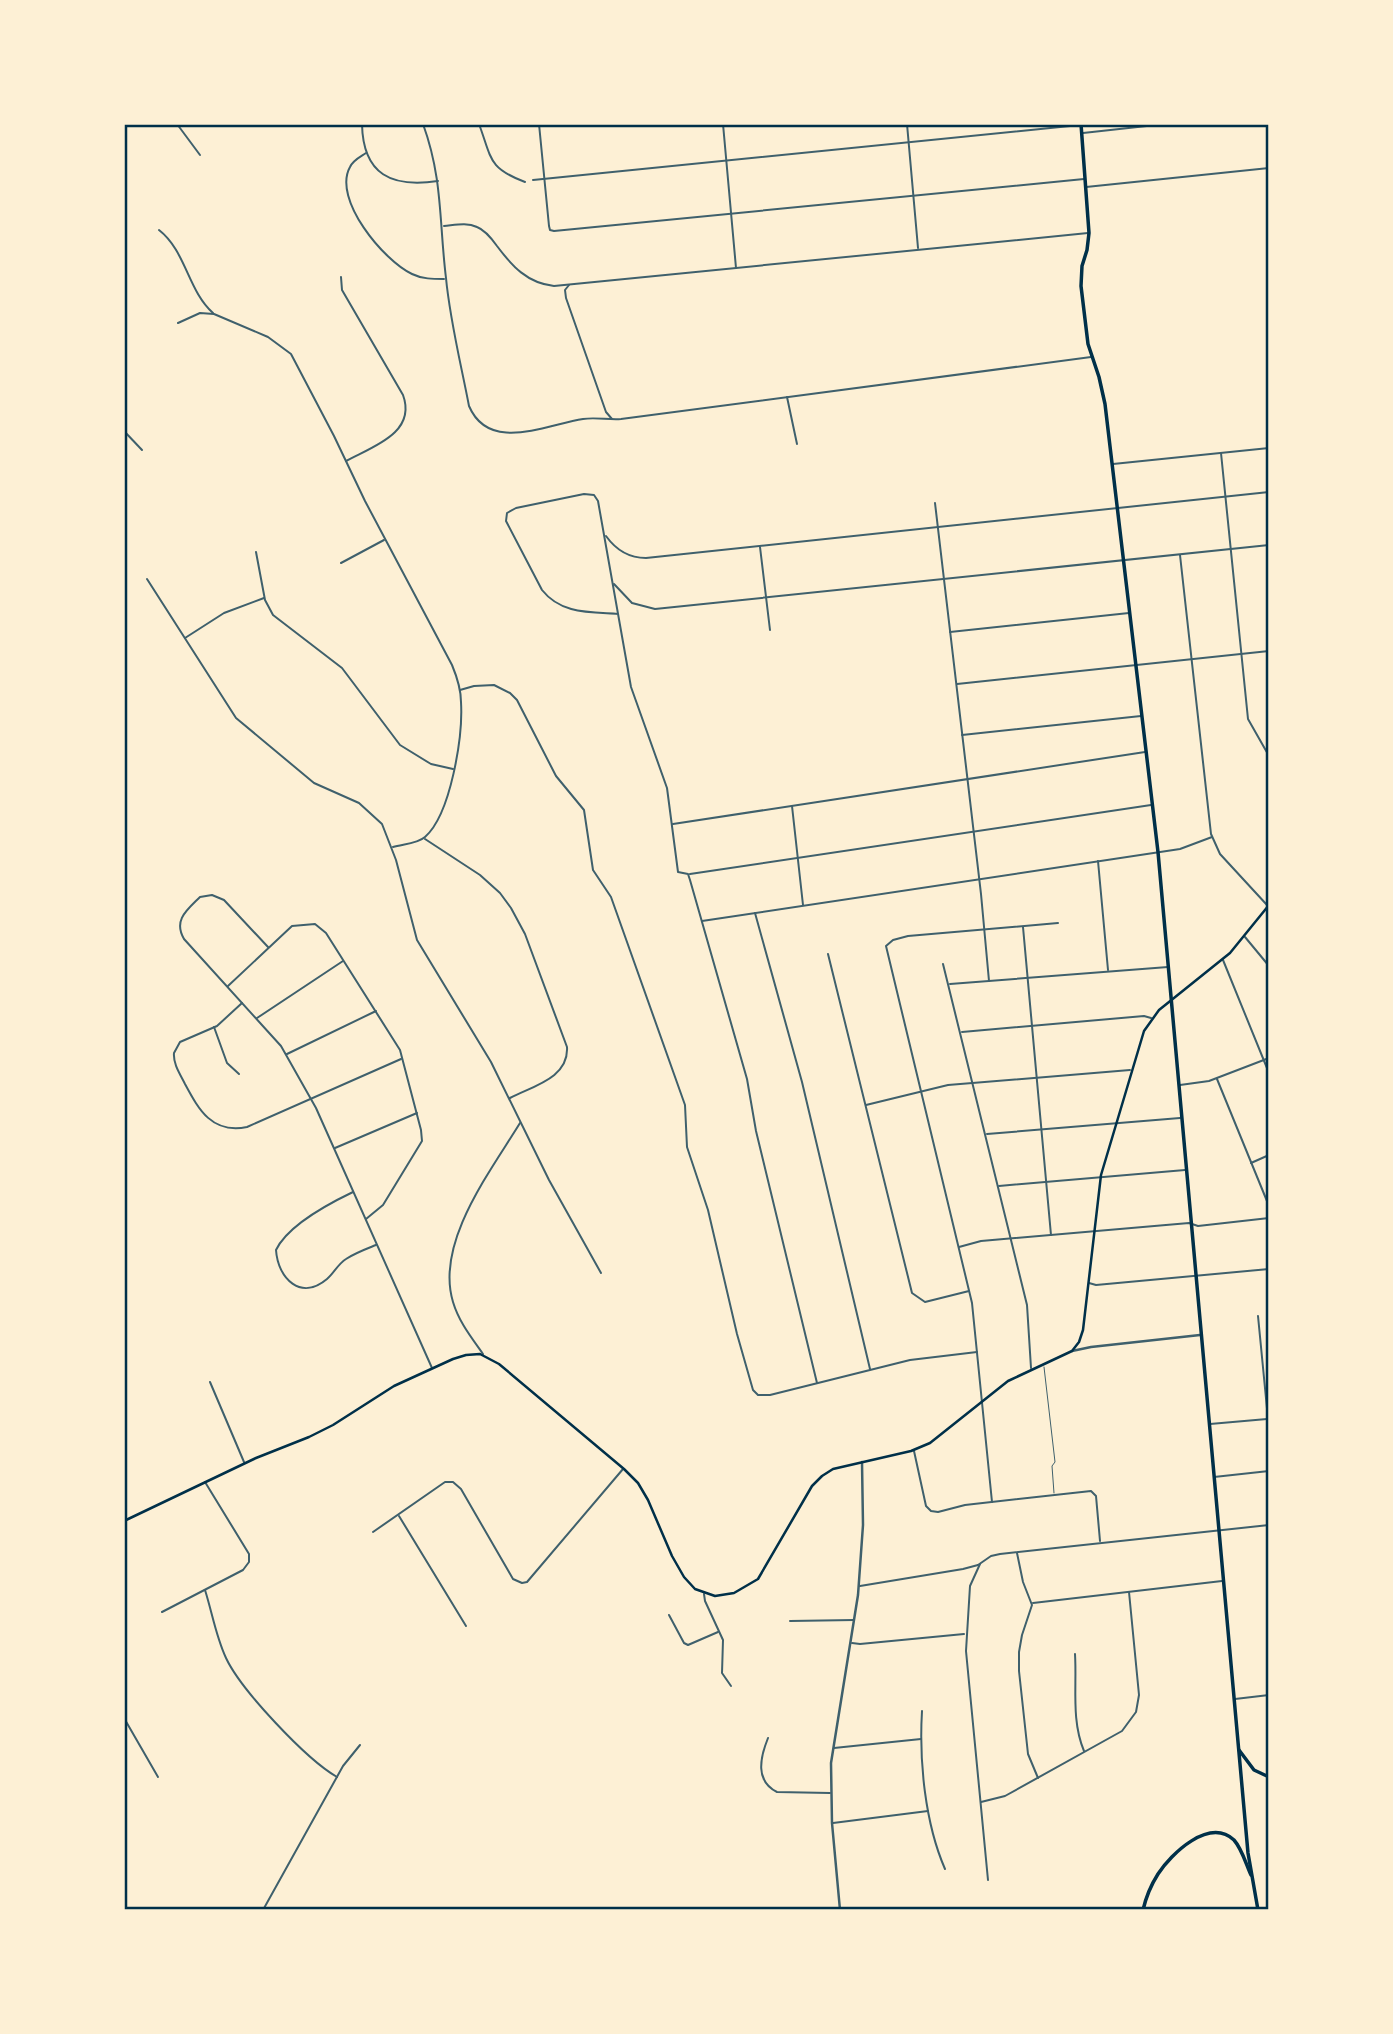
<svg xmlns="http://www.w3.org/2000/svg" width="1393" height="2034" viewBox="0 0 1393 2034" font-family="Inter,sans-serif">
<rect width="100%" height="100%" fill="#fdf0d5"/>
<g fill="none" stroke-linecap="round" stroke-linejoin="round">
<path stroke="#3f606c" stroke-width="1" d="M1044 1367 1055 1462 1052 1466 1054 1493"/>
<g stroke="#3f606c" stroke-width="2">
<path d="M177 124 200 155"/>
<path d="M362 124C363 175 392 188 438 181"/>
<path d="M423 124C443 179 439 222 446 278 450 321 461 364 469 406 489 453 545 425 583 419 595 417 609 420 621 419L1091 357"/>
<path d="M479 124C492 159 488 168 525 182"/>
<path d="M539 124 549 226 550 230 554 231 1084 179"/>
<path d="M723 124 736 268"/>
<path d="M907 124 918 248"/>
<path d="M1083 133 1165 124"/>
<path d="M366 153C360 157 353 160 350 167 332 199 384 261 412 274 422 279 433 279 444 279"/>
<path d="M533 180 1080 125"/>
<path d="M1086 187 1269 168"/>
<path d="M444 226C455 225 467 222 477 227 485 230 492 239 497 246 512 266 527 283 554 286L1088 233"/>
<path d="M159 230C186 251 188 291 213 313"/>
<path d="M341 277 342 290 403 395C417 433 372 447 346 461"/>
<path d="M569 285 565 290 566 298 606 412 612 419"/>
<path d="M178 323 200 313 214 314 268 337 291 354 334 436 365 501 452 665C457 677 461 689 461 702 463 736 451 814 425 837 417 844 403 844 393 847"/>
<path d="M787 397 797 444"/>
<path d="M124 431 142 450"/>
<path d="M1221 453 1248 719 1269 756"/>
<path d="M1113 464 1269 448"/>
<path d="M935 503 981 894 989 981"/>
<path d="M606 536C616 550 629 558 646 558L1269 492"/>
<path d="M760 547 770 630"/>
<path d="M256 552 265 600 273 615 342 668 400 745 431 764 453 769"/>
<path d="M1180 555 1211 834 1220 854 1267 905"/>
<path d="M341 563 384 540"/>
<path d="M147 579 236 718 314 783 359 803 382 824 396 860 417 940 491 1062 549 1180 601 1273"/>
<path d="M614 584 632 603 655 609 1269 545"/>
<path d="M618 614C589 612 561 614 542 590L506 521 507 513 516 508 584 494 594 495 598 501 631 687 667 788 678 872 688 874 690 880 747 1079 756 1131 817 1383"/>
<path d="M950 632 1129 613"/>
<path d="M185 638 224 613 264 598"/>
<path d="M957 684 1269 651"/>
<path d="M460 690 474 686 494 685 510 693 517 700 556 776 584 810 593 870 611 897 685 1105 687 1147 708 1210 737 1334 753 1390 758 1395H770L910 1360 977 1352"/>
<path d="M962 735 1141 716"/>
<path d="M792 806 803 905"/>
<path d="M673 824 1145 752"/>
<path d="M425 839 480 875 500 893 511 908 525 934 567 1047C569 1078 533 1086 510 1098"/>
<path d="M1098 861 1108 970"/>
<path d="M690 874 1151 805"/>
<path d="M755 913 802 1082 870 1369"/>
<path d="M702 921 1180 849 1212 837"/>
<path d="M1023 927 1051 1235"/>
<path d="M1245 937 1269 966"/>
<path d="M268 947 224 900 212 895 200 897C187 910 173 920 184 939L281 1046 316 1108 432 1368"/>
<path d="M828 954 912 1293 925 1302 969 1291"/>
<path d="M1223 960 1269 1073"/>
<path d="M943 964 1027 1305 1031 1368"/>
<path d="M950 984 1168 967"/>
<path d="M228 986 292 926 315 924 326 933 400 1050 421 1130 422 1141 383 1205 366 1219"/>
<path d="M242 1003 217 1026 180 1042 174 1053C173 1064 180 1074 185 1084 199 1110 212 1134 247 1127L401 1059"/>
<path d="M257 1018 343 961"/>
<path d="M214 1027 227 1063 239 1074"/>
<path d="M962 1032 1144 1016 1151 1018"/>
<path d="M287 1054 376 1011"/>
<path d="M1217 1079 1269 1206"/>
<path d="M1180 1085 1209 1081 1269 1058"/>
<path d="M866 1105 948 1085 1130 1070"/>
<path d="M987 1134 1180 1118"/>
<path d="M335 1148 417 1113"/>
<path d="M1251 1163 1269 1155"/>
<path d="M999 1186 1185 1170"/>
<path d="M353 1192C328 1204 288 1225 276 1250 278 1279 301 1301 327 1279 334 1273 338 1264 346 1259 355 1253 366 1249 376 1245"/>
<path d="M959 1247 981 1241 1189 1223 1198 1226 1269 1218"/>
<path d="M1089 1283 1096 1285 1269 1269"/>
<path d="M1258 1316 1268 1419"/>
<path d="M483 1354C471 1337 459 1322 453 1302 435 1243 490 1172 520 1123"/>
<path d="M210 1382 244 1462"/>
<path d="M1210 1424 1267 1419"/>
<path d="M914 1451 926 1506 931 1511 938 1512 965 1505 1091 1491 1096 1496 1100 1541"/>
<path d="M1214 1477 1269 1471"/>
<path d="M992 1502 972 1303 886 946 893 940 908 936 1058 923"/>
<path d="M399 1516 466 1626"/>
<path d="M373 1532 445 1482H453L461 1489 513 1579 522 1583 527 1582 623 1469"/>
<path d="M1017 1553 1023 1582 1032 1605 1022 1635 1019 1652V1671L1028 1754 1038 1778"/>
<path d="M980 1564 970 1586 966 1651 988 1880"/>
<path d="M860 1586 963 1569 978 1565 991 1556 1000 1554 1269 1525"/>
<path d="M205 1590C212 1612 216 1637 226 1658 241 1690 306 1759 337 1777"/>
<path d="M704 1594 705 1601 723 1640 722 1673 731 1686"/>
<path d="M1033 1603 1222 1581"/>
<path d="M162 1612 243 1570 249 1562V1554L205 1482"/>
<path d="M669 1615 684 1643 688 1645 718 1632"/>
<path d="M790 1621 854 1620"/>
<path d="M852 1643 860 1644 964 1634"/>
<path d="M1075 1654C1077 1686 1071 1720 1084 1751"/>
<path d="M1235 1699 1269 1695"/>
<path d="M922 1711C919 1761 925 1823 945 1869"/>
<path d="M124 1718 158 1777"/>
<path d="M768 1738C760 1758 755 1781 777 1792L830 1793"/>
<path d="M834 1748 921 1739"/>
<path d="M981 1802 1005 1796 1122 1731 1136 1712 1139 1695 1129 1592"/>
<path d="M833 1823 928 1811"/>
<path d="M263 1910 343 1766 360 1745"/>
</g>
<g stroke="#3f606c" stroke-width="2.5">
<path d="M1072 1351 1091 1347 1200 1335"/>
<path d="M840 1910 832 1823 831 1763 858 1595 863 1525 862 1462"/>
</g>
<path stroke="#003049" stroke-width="2.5" d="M124 1521 256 1458 309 1437 333 1425 394 1386 453 1359 466 1355 480 1354 499 1364 624 1469 638 1483 648 1500 672 1556 684 1577 695 1589 715 1596 734 1593 758 1579 812 1486 822 1476 833 1469 911 1451 930 1443 1008 1381 1072 1351 1079 1342 1083 1330 1101 1175 1144 1031 1159 1010 1230 953 1269 905"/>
<path stroke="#003049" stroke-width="3.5" d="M1081 124 1089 233 1087 250 1082 266 1081 286 1088 344 1099 377 1105 404 1158 852 1248 1853 1258 1910"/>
<g stroke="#003049" stroke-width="3.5">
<path d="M1239 1750 1254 1770 1269 1777"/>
<path d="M1143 1910C1146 1897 1151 1885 1158 1874 1171 1854 1209 1817 1234 1840 1242 1849 1246 1864 1251 1875"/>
</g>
</g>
<rect width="1393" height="2034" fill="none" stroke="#fdf0d5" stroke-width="252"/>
<rect x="126" y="126" width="1141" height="1782" fill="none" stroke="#003049" stroke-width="2.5"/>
</svg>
